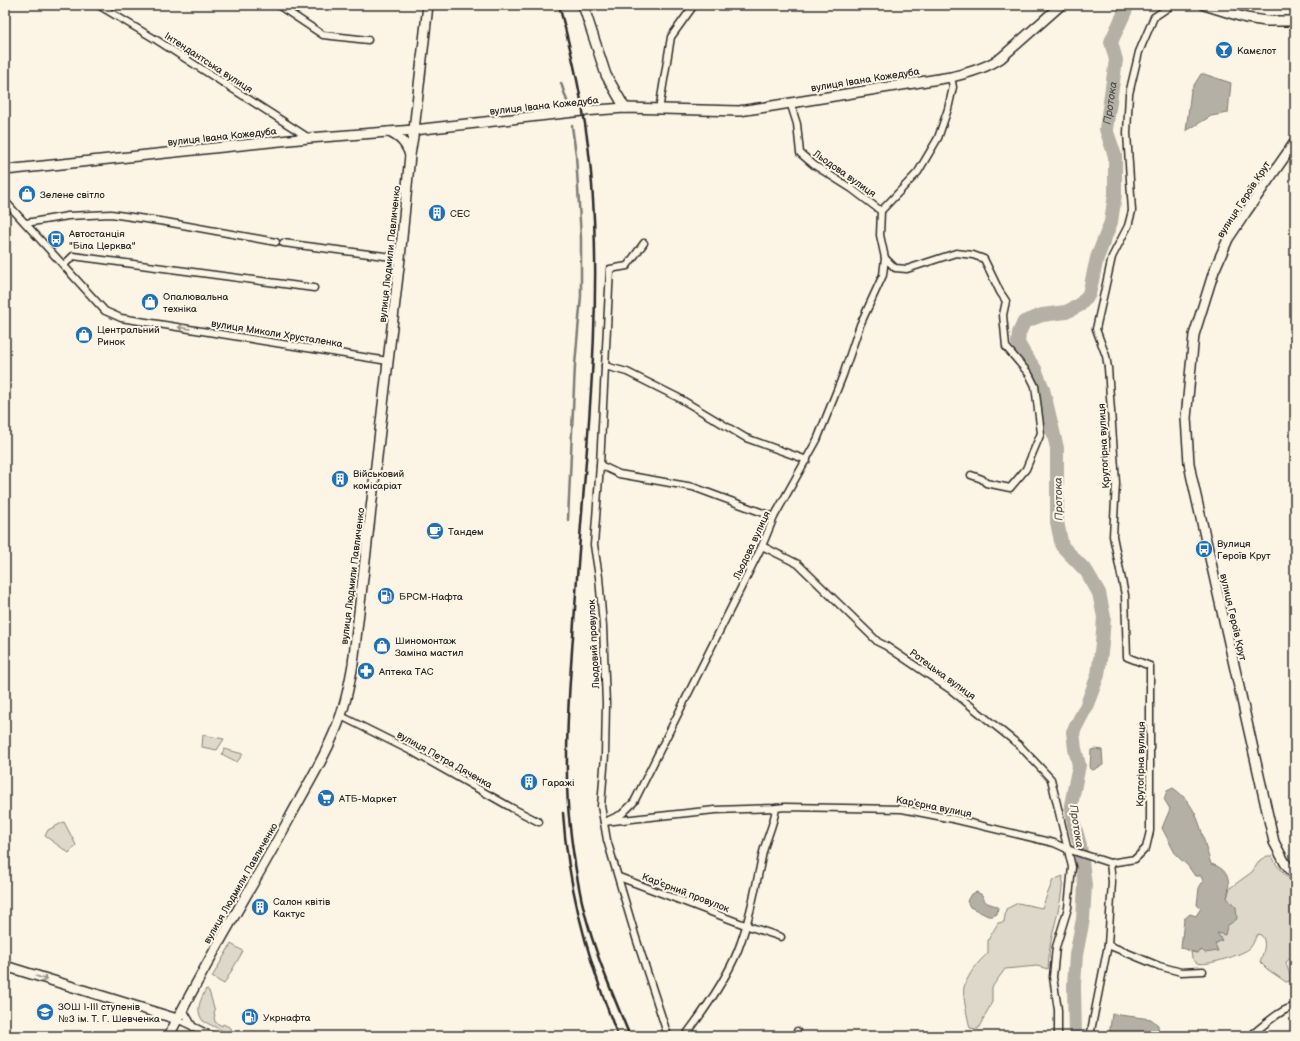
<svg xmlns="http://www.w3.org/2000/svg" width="1300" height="1041" viewBox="0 0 1300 1041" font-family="'Balsamiq Sans',sans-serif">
<rect width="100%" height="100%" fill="#fcf5e5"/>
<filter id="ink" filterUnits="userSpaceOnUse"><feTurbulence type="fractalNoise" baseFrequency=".025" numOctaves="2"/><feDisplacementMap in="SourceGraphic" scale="8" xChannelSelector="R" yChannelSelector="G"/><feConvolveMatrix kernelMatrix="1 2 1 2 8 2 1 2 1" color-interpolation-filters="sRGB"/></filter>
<g filter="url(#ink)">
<g fill="#ded8ca" stroke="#84827a">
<path d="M203 735 224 739 217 750 202 747Z"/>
<path d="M224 749 243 754 237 762 222 754Z"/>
<path d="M64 822 76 845 69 853 45 836 48 830Z"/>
<path d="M1267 856H1272L1276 864 1295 886V954L1286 962C1287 969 1291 973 1290 981L1286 982 1267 969 1260 962C1263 953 1268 942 1261 935L1258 934C1254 938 1254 944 1250 948 1244 954 1205 967 1197 963 1195 962 1194 960 1192 958L1191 952 1197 953 1215 944 1217 933 1227 926 1236 907 1227 898 1230 888 1252 872 1260 860Z"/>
<path d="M1063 876C1062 899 1056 919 1051 941 1049 950 1049 960 1048 969L1037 966 1005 969 992 987V1002L978 1029 970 1028C968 1019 962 995 964 987 969 973 978 962 988 953V940L998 923 1004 922 1006 909 1018 903 1042 908 1053 880Z"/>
<path d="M231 944 243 951 224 984 212 977Z"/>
<path d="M206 989 209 991 215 1011 214 1012 215 1016 214 1017 215 1022 222 1026 223 1024 231 1028 233 1036 203 1021C195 1010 200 1001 206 989Z"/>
</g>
<g fill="#b4b0a5" stroke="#7d7b74">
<path d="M1201 74H1204L1231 83 1228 113 1211 116 1186 131 1191 90Z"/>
<path d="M1095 749 1102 750 1103 765 1093 770 1090 768 1091 750Z"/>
<path d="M1173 788C1201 807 1201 835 1211 864 1229 869 1231 881 1227 898L1236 907 1237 919 1227 926 1225 935 1217 933 1222 940 1215 944 1218 951 1205 953 1202 950 1197 953 1181 948 1184 919 1190 914 1196 916 1201 908 1197 905 1199 888 1203 881 1201 876H1195L1188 866 1176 855 1162 828 1170 809 1164 799 1167 791Z"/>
<path d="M977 892 982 895C986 906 989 902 998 907L997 914 993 916H988L970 907 967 901 971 894Z"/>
<path d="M1112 1014 1151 1019 1158 1025 1159 1036H1109Z"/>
</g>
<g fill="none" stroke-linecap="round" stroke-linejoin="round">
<g stroke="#7d7b74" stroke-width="2.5">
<path d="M561 83 568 104"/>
<path d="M568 520 575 365 581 296V238L576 155 572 126"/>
</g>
<path stroke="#b4b0a5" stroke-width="14" id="s1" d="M1075 1036 1074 985 1076 955 1083 919 1085 885 1080 845 1074 824 1071 805 1079 765 1075 749 1073 732 1086 707 1098 675 1102 644 1104 617 1099 593 1087 572 1062 546 1057 522V448L1043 389 1035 369 1025 355 1018 343 1019 333 1024 322 1042 315 1066 312 1080 305 1089 294 1097 258 1111 222 1115 194V156L1106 129 1116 60 1111 42 1128 5"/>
<defs>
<g id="street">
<path d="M98 5 155 39 309 138"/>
<path d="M278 5 323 35 368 40"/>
<path d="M659 110 671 37 694 5"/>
<path d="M5 201 105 311 121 318 388 361"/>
<path d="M881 211 918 172 938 138 948 109 953 87 951 77"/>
<path d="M26 223 68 216 111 214 166 222 276 242"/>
<path d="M283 243 400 258"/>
<path d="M644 243 627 266 610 269 600 465 594 545 599 577 603 626 606 704 605 755 601 806 607 840 636 938 668 1036"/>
<path d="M885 258 895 268 907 269 956 253 973 255 984 259 1000 292 1006 301 1003 315 1006 347 1029 374 1035 386 1041 433 1026 469 1010 488 986 483 982 479 971 475"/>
<path d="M64 265 73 256 314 288"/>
<path d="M605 366 627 372 679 398 746 438 807 460"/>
<path d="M600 465 619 474 693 487 774 517"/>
<path d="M762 546 798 564 878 642 886 646 951 690 1019 745 1051 779 1072 867 1068 908 1056 947 1053 977 1058 1010V1036"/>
<path d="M341 716 413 752 512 808 539 822"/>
<path d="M609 820 622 814 634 802 762 546 774 517 817 440 843 375 860 325 883 275 885 258 880 235 881 211 852 189 814 165 800 153 797 124 790 102"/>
<path d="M604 822 715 810 776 808 785 807 902 809 953 819 1054 843 1067 849 1110 863 1135 859 1146 848 1150 831V666L1127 657 1125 595 1113 536 1116 483 1108 368 1106 356 1096 329 1112 257 1128 226 1132 211 1127 133 1129 94 1139 52 1154 17 1169 7 1170 5"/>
<path d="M619 877 745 925 781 937"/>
<path d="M1108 945 1159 966 1181 972 1203 971"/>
<path d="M184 1006 185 1013 193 1027"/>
<path d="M177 1019 213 1036"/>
<path d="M685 1036C704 1011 726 980 738 950 750 919 756 885 763 852 767 837 774 824 776 808"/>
<path d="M794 1036 797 1031"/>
<path d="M1090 1036 1108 945 1112 882 1110 863"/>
<path d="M1250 1036C1261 1028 1282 1007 1295 1007"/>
</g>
<g id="secondary">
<path d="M583 5 606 75 625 108"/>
<path d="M1204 5 1246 18 1266 21H1295"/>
<path d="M389 132C400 137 406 143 410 155"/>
<path d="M1295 142 1246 212 1228 239 1214 271 1194 335 1186 418 1189 463 1191 474 1274 842 1285 863 1295 875"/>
<path d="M5 170 309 138 414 130 583 111 625 108 739 111 766 107 951 77C969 73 986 68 1001 58L1061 5"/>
<path d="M5 966 177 1019"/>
<path d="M169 1036C205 962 249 893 288 821 306 787 329 751 341 715 347 698 350 681 353 664L400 258 410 155 414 130 428 5"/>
</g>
</defs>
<use href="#street" stroke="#2b2b2b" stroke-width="9"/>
<use href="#secondary" stroke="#2b2b2b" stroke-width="12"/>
<use href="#street" stroke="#fcf5e5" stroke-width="6"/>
<use href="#secondary" stroke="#fcf5e5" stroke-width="9"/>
<g stroke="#2b2b2b" stroke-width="2.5">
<path d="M559 5C575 64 588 124 592 185 602 316 586 448 577 578 573 645 566 711 567 778 567 812 572 848 578 882 587 935 609 986 630 1036"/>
<path d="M563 813C568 891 589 964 618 1036"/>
</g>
</g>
<defs><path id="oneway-shaft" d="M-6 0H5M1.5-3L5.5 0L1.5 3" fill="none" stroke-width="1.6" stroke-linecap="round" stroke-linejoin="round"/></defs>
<g stroke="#949088">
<use href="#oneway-shaft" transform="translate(184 328) rotate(-171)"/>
<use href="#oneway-shaft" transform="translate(42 978) rotate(18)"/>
</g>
</g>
<defs>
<symbol id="bar-disc" viewBox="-11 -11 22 22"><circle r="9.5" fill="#1f6fb2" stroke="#fcf5e5"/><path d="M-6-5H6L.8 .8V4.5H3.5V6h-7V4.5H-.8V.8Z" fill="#fff"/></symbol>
<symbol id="shop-disc" viewBox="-11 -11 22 22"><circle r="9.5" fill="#1f6fb2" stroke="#fcf5e5"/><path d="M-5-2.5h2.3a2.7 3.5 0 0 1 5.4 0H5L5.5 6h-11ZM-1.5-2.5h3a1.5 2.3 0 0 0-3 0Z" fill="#fff"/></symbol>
<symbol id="building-disc" viewBox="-11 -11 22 22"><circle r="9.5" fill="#1f6fb2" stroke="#fcf5e5"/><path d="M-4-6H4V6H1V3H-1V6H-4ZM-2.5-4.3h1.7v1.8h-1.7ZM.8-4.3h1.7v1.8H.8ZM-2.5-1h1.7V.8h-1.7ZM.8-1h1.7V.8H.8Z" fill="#fff"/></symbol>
<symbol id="bus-disc" viewBox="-11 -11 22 22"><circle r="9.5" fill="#1f6fb2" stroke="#fcf5e5"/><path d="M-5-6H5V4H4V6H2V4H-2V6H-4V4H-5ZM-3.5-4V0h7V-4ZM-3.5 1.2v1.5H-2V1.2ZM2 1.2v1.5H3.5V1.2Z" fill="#fff"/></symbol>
<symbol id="cafe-disc" viewBox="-11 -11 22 22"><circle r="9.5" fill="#1f6fb2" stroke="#fcf5e5"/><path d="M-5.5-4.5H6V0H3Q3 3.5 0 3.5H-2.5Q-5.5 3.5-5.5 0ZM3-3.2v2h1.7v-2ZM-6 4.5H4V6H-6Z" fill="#fff"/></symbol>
<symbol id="fuel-disc" viewBox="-11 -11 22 22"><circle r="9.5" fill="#1f6fb2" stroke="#fcf5e5"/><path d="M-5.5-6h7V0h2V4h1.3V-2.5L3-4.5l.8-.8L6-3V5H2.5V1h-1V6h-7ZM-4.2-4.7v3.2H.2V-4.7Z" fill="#fff"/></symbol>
<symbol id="pharmacy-disc" viewBox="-11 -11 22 22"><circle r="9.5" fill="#1f6fb2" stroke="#fcf5e5"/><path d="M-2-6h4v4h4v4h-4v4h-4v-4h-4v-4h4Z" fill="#fff"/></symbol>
<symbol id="supermarket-disc" viewBox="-11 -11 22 22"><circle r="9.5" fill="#1f6fb2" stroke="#fcf5e5"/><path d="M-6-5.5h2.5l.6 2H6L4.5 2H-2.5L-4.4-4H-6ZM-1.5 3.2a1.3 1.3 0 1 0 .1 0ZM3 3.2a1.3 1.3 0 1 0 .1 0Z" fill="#fff"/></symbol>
<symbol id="school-disc" viewBox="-11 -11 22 22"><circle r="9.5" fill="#1f6fb2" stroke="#fcf5e5"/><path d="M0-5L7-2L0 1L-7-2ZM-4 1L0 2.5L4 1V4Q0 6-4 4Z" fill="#fff"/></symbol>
</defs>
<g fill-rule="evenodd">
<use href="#bar-disc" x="1214" y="40" width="20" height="20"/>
<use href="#shop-disc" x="17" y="184" width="20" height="20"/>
<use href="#building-disc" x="427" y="203" width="20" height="20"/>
<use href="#bus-disc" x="46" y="229" width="20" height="20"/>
<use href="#shop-disc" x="140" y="292" width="20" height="20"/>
<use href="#shop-disc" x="74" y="325" width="20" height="20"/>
<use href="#building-disc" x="330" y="469" width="20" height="20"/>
<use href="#cafe-disc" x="425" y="521" width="20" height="20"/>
<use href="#bus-disc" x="1194" y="539" width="20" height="20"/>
<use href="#fuel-disc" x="376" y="586" width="20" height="20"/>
<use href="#shop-disc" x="372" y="636" width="20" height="20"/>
<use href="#pharmacy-disc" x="356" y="661" width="20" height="20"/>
<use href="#building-disc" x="519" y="772" width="20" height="20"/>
<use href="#supermarket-disc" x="316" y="788" width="20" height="20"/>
<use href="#building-disc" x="250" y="897" width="20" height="20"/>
<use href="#school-disc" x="35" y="1002" width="20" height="20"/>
<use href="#fuel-disc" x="240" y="1007" width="20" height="20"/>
</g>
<g text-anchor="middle" stroke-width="4" stroke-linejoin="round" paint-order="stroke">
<g font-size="10" fill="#2b2b2b" stroke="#fcf5e5" text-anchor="start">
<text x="1237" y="54">Камєлот</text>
<text x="40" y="198">Зелене світло</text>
<text x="450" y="217">СЕС</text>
<text x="69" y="237">Автостанція<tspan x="69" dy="12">"Біла Церква"</tspan></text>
<text x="163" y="300">Опалювальна<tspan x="163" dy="12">техніка</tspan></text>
<text x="97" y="333">Центральний<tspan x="97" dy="12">Ринок</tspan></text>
<text x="353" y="477">Військовий<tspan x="353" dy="12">комісаріат</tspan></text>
<text x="448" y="535">Тандем</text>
<text x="1217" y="547">Вулиця<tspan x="1217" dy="12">Героїв Крут</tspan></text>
<text x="399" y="600">БРСМ-Нафта</text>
<text x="395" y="644">Шиномонтаж<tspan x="395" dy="12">Заміна мастил</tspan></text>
<text x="379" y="675">Аптека ТАС</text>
<text x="542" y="786">Гаражі</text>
<text x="339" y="802">АТБ-Маркет</text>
<text x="273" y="905">Салон квітів<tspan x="273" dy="12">Кактус</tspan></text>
<text x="58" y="1010">ЗОШ І-ІІІ ступенів<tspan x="58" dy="12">№3 ім. Т. Г. Шевченка</tspan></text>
<text x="263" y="1021">Укрнафта</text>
</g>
<g font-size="10" fill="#2b2b2b" stroke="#fcf5e5">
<text transform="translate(209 62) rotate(33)" y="4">Інтендантська вулиця</text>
<text transform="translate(865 79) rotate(-9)" y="4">вулиця Івана Кожедуба</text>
<text transform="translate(544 105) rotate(-6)" y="4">вулиця Івана Кожедуба</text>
<text transform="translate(222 136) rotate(-6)" y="4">вулиця Івана Кожедуба</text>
<text transform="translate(845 173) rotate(35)" y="4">Льодова вулиця</text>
<text transform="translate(1243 199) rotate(-57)" y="4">вулиця Героїв Крут</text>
<text transform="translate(389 254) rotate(-84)" y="4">вулиця Людмили Павличенко</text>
<text transform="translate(277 333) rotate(9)" y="4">вулиця Миколи Хрусталенка</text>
<text transform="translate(1103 446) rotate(-93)" y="4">Крутогірна вулиця</text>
<text transform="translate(751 545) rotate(-65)" y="4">Льодова вулиця</text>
<text transform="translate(352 576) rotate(-83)" y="4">вулиця Людмили Павличенко</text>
<text transform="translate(1234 617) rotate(77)" y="4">вулиця Героїв Крут</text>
<text transform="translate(593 644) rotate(-93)" y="4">Льодовий провулок</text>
<text transform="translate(943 674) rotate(36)" y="4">Ротецька вулиця</text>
<text transform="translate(445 759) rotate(29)" y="4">вулиця Петра Дяченка</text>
<text transform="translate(1140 764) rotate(-89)" y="4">Крутогірна вулиця</text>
<text transform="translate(934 806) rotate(11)" y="4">Карʼєрна вулиця</text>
<text transform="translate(240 883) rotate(-60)" y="4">вулиця Людмили Павличенко</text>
<text transform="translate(686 892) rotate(21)" y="4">Карʼєрний провулок</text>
</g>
<g font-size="11" font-style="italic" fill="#545350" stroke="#fcf5e5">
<text dy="4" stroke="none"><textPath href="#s1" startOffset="1017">Протока</textPath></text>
<text transform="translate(1058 499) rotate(-91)" y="4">Протока</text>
<text transform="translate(1077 826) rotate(81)" y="4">Протока</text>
</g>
</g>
<rect width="1300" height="1041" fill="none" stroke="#fcf5e5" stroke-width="20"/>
<rect x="10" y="10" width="1280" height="1021" fill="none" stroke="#2b2b2b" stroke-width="1.5" filter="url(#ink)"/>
</svg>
